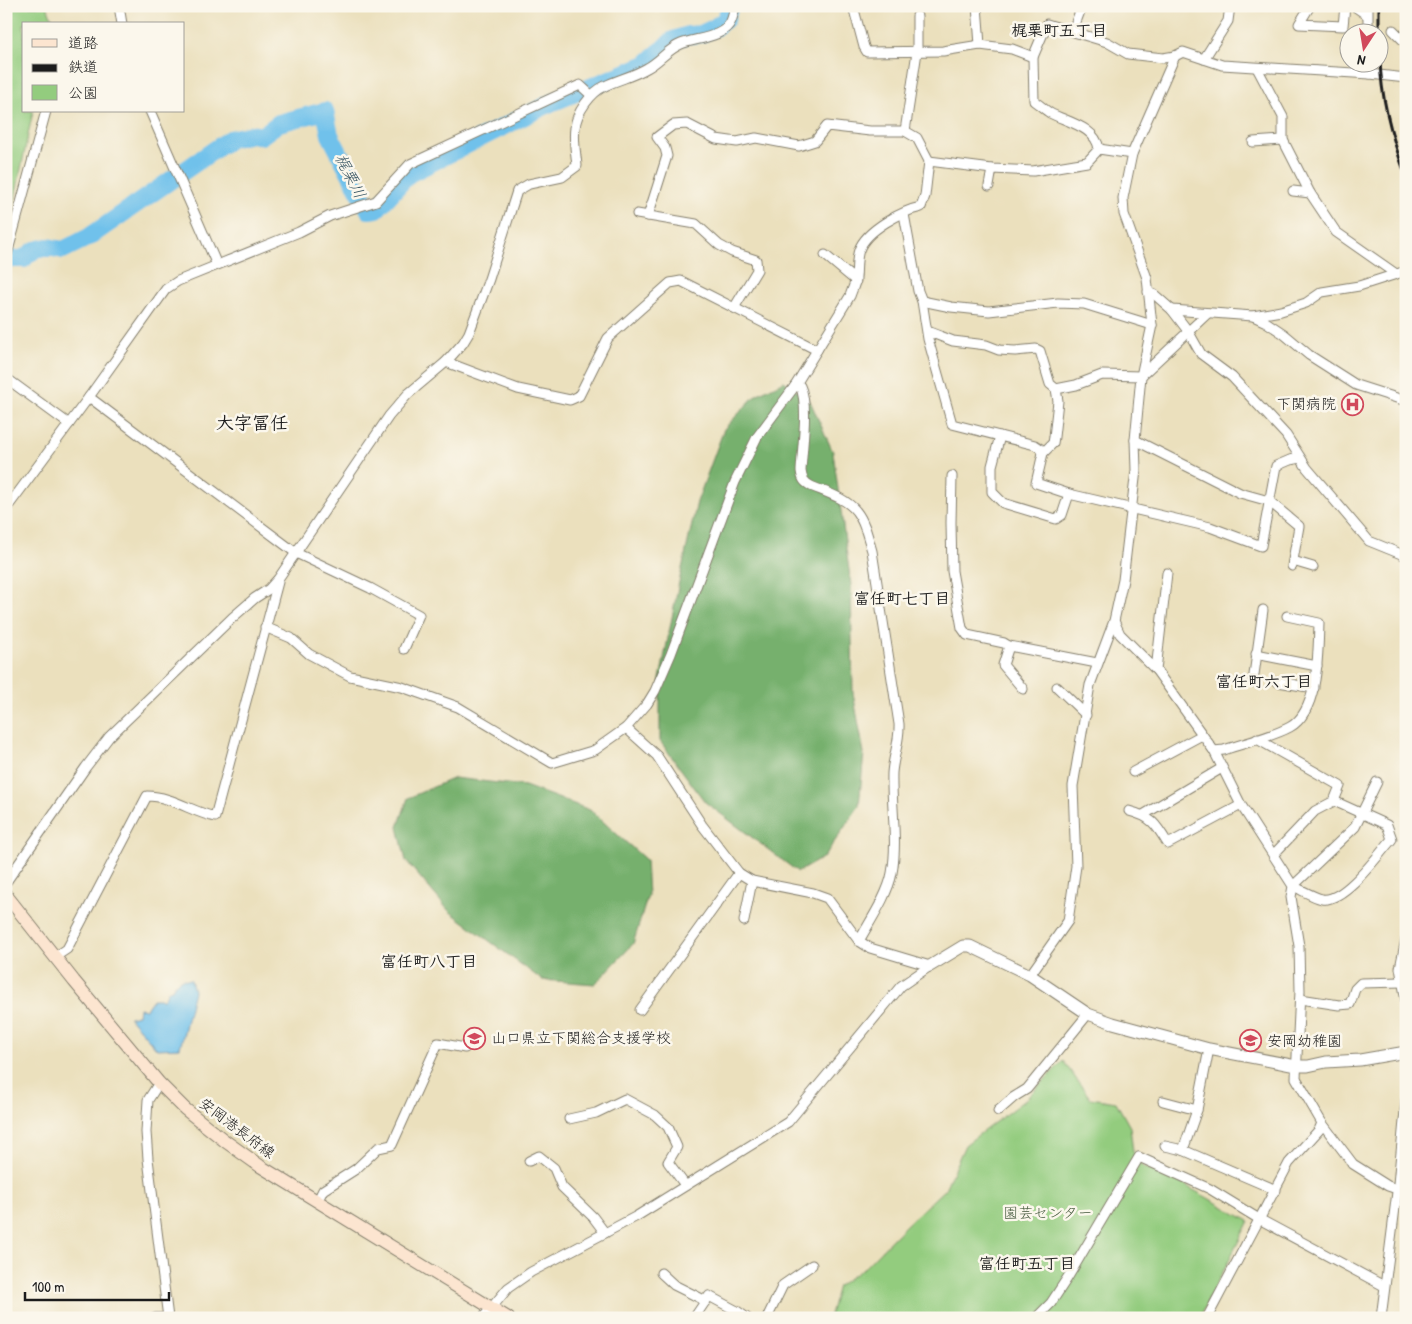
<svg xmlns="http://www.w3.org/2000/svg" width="1412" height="1324" viewBox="0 0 1412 1324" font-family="'Patrick Hand','Klee One',sans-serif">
<rect width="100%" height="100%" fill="#fbf7ec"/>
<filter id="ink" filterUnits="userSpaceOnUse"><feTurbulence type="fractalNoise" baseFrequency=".02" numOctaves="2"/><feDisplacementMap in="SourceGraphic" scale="10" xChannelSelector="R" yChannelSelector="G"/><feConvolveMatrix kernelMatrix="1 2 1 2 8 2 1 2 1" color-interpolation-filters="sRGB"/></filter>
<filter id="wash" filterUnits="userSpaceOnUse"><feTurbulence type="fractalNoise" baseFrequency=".0096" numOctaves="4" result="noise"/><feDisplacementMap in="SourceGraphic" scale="20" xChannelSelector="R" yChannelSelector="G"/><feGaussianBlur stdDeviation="1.12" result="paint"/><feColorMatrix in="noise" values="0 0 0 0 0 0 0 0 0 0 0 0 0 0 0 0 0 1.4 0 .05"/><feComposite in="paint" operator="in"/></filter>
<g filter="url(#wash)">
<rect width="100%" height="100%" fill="#ebe0bd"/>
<g fill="#93cc7e" stroke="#58744d">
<path d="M6 6H47L54 24H24V111H33L6 241Z"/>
<path d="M1063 1061 1090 1098 1116 1102 1130 1127 1133 1152 1142 1166 1181 1183 1249 1221 1199 1318H829L838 1286 865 1267 906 1225 945 1189 965 1145 1026 1099Z"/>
</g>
<g fill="#76b06d" stroke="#496644">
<path d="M784 381 810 401 833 452 851 585 853 693 864 753 859 806 824 857 798 872 705 802 660 741V679L679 582 697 502 724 429 756 395Z"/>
<path d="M454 778 525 786 590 810 646 860 648 895 633 944 595 984 542 980 449 911 406 861 398 827 408 798Z"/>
</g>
<path fill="#70c1eb" stroke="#466e84" d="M182 979 191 980 194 991 180 1048 157 1049 129 1017 138 1015 139 1008 146 1009 153 999H164L169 990 172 989 175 984Z"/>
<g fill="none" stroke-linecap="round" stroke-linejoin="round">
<path stroke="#70c1eb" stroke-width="18" d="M6 259H24L25 257 35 250 48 247 63 250 89 237 230 139 252 134 261 136 279 123 325 111 330 135 369 210 377 209 409 174 549 104 646 64 673 40 688 35 701 34 714 28 726 19 730 6"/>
</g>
</g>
<g filter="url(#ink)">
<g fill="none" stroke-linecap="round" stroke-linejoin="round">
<defs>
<g id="minor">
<path d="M119 6 122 24"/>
<path d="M853 6 864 47 867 52 943 51 980 45 1012 49 1033 57"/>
<path d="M977 6 980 45"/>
<path d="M1310 6 1299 24 1343 26 1345 6"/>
<path d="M1354 6 1367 15"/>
<path d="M1073 30 1082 6"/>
<path d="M1393 30 1406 43"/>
<path d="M1368 32V6"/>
<path d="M1204 59 1228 21 1230 6"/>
<path d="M1369 62 1370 74"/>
<path d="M1257 68 1283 117V140L1310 193 1336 232 1396 274"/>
<path d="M150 111 217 265"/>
<path d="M905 131 917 52V16"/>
<path d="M1253 142 1283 140"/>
<path d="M1099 149C1096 127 1067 122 1050 113 1045 110 1040 105 1034 101L1033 57 1047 24 1107 42 1128 54 1163 58 1175 56 1183 52 1222 65 1370 74 1406 78"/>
<path d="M1099 149 1132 154"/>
<path d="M929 161 992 169 1033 171 1087 162 1099 149"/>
<path d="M989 186 992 169"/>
<path d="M1293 191 1310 193"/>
<path d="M637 214 696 224 719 245 732 252 756 260 757 270 734 308"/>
<path d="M904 214 918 291 922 301 928 339 952 424 1035 445 1041 449 1043 453 1053 443 1054 437 1058 401 1056 389 1050 384 1040 351 1036 349 1015 351 999 350 986 345 953 341 927 331"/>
<path d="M825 255 856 281"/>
<path d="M6 258 46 111"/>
<path d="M1148 292 1155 295 1172 310 1188 331 1201 354 1232 377 1286 435 1307 468 1369 541 1406 556"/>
<path d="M922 301 951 307 989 311 1058 303 1084 304 1152 325"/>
<path d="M1172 310 1253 316 1281 311 1306 303 1322 292 1359 286 1406 271"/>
<path d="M1253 316 1266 322 1284 334 1309 355 1356 385 1406 401"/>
<path d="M446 362 518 389 570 400 579 396 608 338 670 283 681 281 817 350"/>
<path d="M6 378 69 424"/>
<path d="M795 386H800C809 404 802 449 801 471 802 479 804 482 811 486 825 492 846 498 856 511 865 522 868 538 872 551L899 724C900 741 893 757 892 773 891 806 898 841 892 873 888 895 870 921 859 941"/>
<path d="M1056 389 1076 385 1102 375 1141 376 1208 313"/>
<path d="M89 397 296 553 370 588 419 615 404 649"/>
<path d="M1000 436 992 466V492L1003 503 1056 519 1062 515 1069 494"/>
<path d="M1135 440 1240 493 1269 501 1299 526 1292 566"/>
<path d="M1043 453 1036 483 1069 494 1210 527 1261 546 1276 466 1290 460 1300 458"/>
<path d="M952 476 951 523 952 571 962 628 967 635 1004 643 1009 646 1097 663"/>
<path d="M6 509 89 397 166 289 178 281 299 232 330 216 376 201 410 164 580 85 591 95"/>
<path d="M1293 561 1313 567"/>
<path d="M1114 621 1120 634 1156 670 1214 751 1241 805 1293 886 1291 897 1299 946 1300 991 1296 1078 1322 1123 1353 1164 1388 1186 1397 1189"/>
<path d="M265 627 291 638 309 654 350 676 402 687 458 707 552 763 595 750 626 728 647 704 655 691 671 654 735 482 757 437 795 386 850 296C852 290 855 284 856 278 857 269 856 258 859 250 866 230 902 211 921 207L925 196 929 161 917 138 905 131H870L827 126 815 141 799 146 756 138 737 142 716 139 687 124 673 125 657 137 665 148 667 156 648 216"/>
<path d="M1009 646 1003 665 1023 689"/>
<path d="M1256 654 1317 666"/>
<path d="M1156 670 1167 573"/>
<path d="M1253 682 1263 610"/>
<path d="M1278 682 1314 688"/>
<path d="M1057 687 1086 715"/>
<path d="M626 728 657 756 702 825 739 873 752 881 813 893 827 898 859 941 870 948 930 966"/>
<path d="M1257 739 1340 786 1334 801"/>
<path d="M1214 751 1224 750C1244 743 1272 737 1290 727 1319 711 1318 652 1319 623L1287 616"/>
<path d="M1133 772 1202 735"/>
<path d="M1129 811C1152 817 1156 824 1168 844L1241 805"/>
<path d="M1143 815 1222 768"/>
<path d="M1274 854 1315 811 1334 801 1387 825 1392 839C1379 854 1344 903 1322 899 1313 897 1302 890 1293 886L1355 827 1377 782"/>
<path d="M6 882 86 767 109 737 232 618 255 598 269 589 278 579 389 416 408 394 446 362 463 343 469 333 489 279 517 191 529 184 562 177 577 166C576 153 573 140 575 128 576 113 591 92 605 86 619 79 634 76 647 68 659 62 668 49 681 44 696 38 724 38 731 21 733 17 734 11 735 6"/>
<path d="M744 921 752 881"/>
<path d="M1406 939 1400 968 1406 1001"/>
<path d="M55 957 67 949 147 796C171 796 192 812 215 817L278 582"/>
<path d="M1030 975 1068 921 1076 866 1073 786 1090 685 1114 621 1123 580 1136 470 1135 440 1141 376 1152 325 1147 278 1124 214 1123 198 1132 154 1175 56"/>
<path d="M1300 999 1339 1005 1350 1004 1355 989 1361 983 1402 982"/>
<path d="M640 1010 739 873"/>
<path d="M159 1083 148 1100 146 1132 148 1159 168 1318"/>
<path d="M1163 1101 1197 1110"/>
<path d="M998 1111 1014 1097 1027 1089 1088 1014"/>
<path d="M569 1119 596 1113 625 1099 655 1115 668 1127 677 1147 668 1162 685 1185"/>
<path d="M1165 1146 1183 1150 1276 1190"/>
<path d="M1183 1150 1197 1110 1209 1049"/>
<path d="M529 1161 539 1156 554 1168 562 1187 593 1217 605 1233"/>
<path d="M317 1202 323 1190 356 1169 378 1148 392 1145 438 1043 465 1048"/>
<path d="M661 1273 674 1285 706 1301"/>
<path d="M155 1318H168"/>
<path d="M483 1318 508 1288 531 1272 637 1216 788 1122 901 986 930 966"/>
<path d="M694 1318 709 1296 737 1311 747 1318"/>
<path d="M767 1318 783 1285 812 1265"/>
<path d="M1036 1318 1051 1303 1068 1277 1139 1157 1210 1189 1259 1219 1384 1286"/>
<path d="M1207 1318 1289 1163 1319 1130 1322 1123"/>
<path d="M1381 1318 1398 1184 1406 1100"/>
</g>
<path id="tertiary" d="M930 966 963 946H970L1030 975 1088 1014 1113 1023 1209 1049 1296 1066H1308L1326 1062 1360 1060 1406 1052"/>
<path id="secondary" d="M6 895 74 981 159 1083 185 1109 225 1141 260 1166 508 1318"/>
</defs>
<use href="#minor" stroke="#847e6c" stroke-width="11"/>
<use href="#tertiary" stroke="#847e6c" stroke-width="13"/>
<use href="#secondary" stroke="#847e6c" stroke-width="14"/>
<use href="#minor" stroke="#fff" stroke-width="9"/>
<use href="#tertiary" stroke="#fff" stroke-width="11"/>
<use href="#secondary" stroke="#fce5d0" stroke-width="12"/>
<g stroke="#1c1c1c" stroke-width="3">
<path d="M1379 32V6"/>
<path d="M1380 59C1381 98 1392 139 1406 176"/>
</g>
</g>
</g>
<defs>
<symbol id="hospital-ring" viewBox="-11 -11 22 22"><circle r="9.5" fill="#fbf7ec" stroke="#d1495b" stroke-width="1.5"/><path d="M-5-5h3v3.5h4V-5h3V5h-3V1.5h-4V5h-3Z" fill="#d1495b"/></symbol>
<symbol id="school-ring" viewBox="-11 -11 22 22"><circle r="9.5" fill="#fbf7ec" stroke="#d1495b" stroke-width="1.5"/><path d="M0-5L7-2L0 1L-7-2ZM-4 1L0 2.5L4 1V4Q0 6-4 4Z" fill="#d1495b"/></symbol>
</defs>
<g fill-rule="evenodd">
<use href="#hospital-ring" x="1340" y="392" width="25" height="25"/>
<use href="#school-ring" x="462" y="1026" width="25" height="25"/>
<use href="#school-ring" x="1238" y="1028" width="25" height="25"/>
</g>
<g text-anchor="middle" stroke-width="5" stroke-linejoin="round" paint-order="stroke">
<g font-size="15" fill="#1c1c1c" stroke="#fbf7ec" text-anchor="start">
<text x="1336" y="409" text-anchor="end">下関病院</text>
<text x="491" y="1043">山口県立下関総合支援学校</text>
<text x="1267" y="1046">安岡幼稚園</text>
</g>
<g font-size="15" fill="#1c1c1c" stroke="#fbf7ec">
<text transform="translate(237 1128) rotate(37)" y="5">安岡港長府線</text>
</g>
<g font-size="15" fill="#465a3e" stroke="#fbf7ec">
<text x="1048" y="1218">園芸センター</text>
</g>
<g font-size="16" font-weight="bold" fill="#1c1c1c" stroke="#fbf7ec">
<text x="1059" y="36">梶栗町五丁目</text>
<text x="902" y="604">富任町七丁目</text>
<text x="1264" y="687">富任町六丁目</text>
<text x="429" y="967">富任町八丁目</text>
<text x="1027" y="1269">富任町五丁目</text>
</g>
<g font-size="16" font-style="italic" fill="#395664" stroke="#fbf7ec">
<text transform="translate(351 176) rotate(63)" y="6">梶栗川</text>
</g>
<g font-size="18" font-weight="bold" fill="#1c1c1c" stroke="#fbf7ec">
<text x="252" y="429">大字冨任</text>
</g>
</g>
<rect width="1412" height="1324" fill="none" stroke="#fbf7ec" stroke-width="25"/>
<rect x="22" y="22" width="162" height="90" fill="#fbf7ec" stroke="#a29f99"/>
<rect x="32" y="39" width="25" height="8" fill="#fce5d0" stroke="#a29f99"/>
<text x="68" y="48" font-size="15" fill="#1c1c1c">道路</text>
<rect x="32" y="64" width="25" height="8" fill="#1c1c1c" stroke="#a29f99"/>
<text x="68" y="72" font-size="15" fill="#1c1c1c">鉄道</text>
<rect x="32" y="85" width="25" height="15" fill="#93cc7e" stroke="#a29f99"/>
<text x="68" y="98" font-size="15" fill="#1c1c1c">公園</text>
<g transform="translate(1364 48) rotate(192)"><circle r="24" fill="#fbf7ec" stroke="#a29f99"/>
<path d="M0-4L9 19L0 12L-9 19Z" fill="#d1495b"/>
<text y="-8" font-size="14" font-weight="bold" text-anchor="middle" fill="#1c1c1c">N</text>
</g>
<path d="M25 1292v8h144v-8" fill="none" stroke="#1c1c1c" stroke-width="2.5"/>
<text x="32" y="1292" font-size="15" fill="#1c1c1c" stroke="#fbf7ec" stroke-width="4" paint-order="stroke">100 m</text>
</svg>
